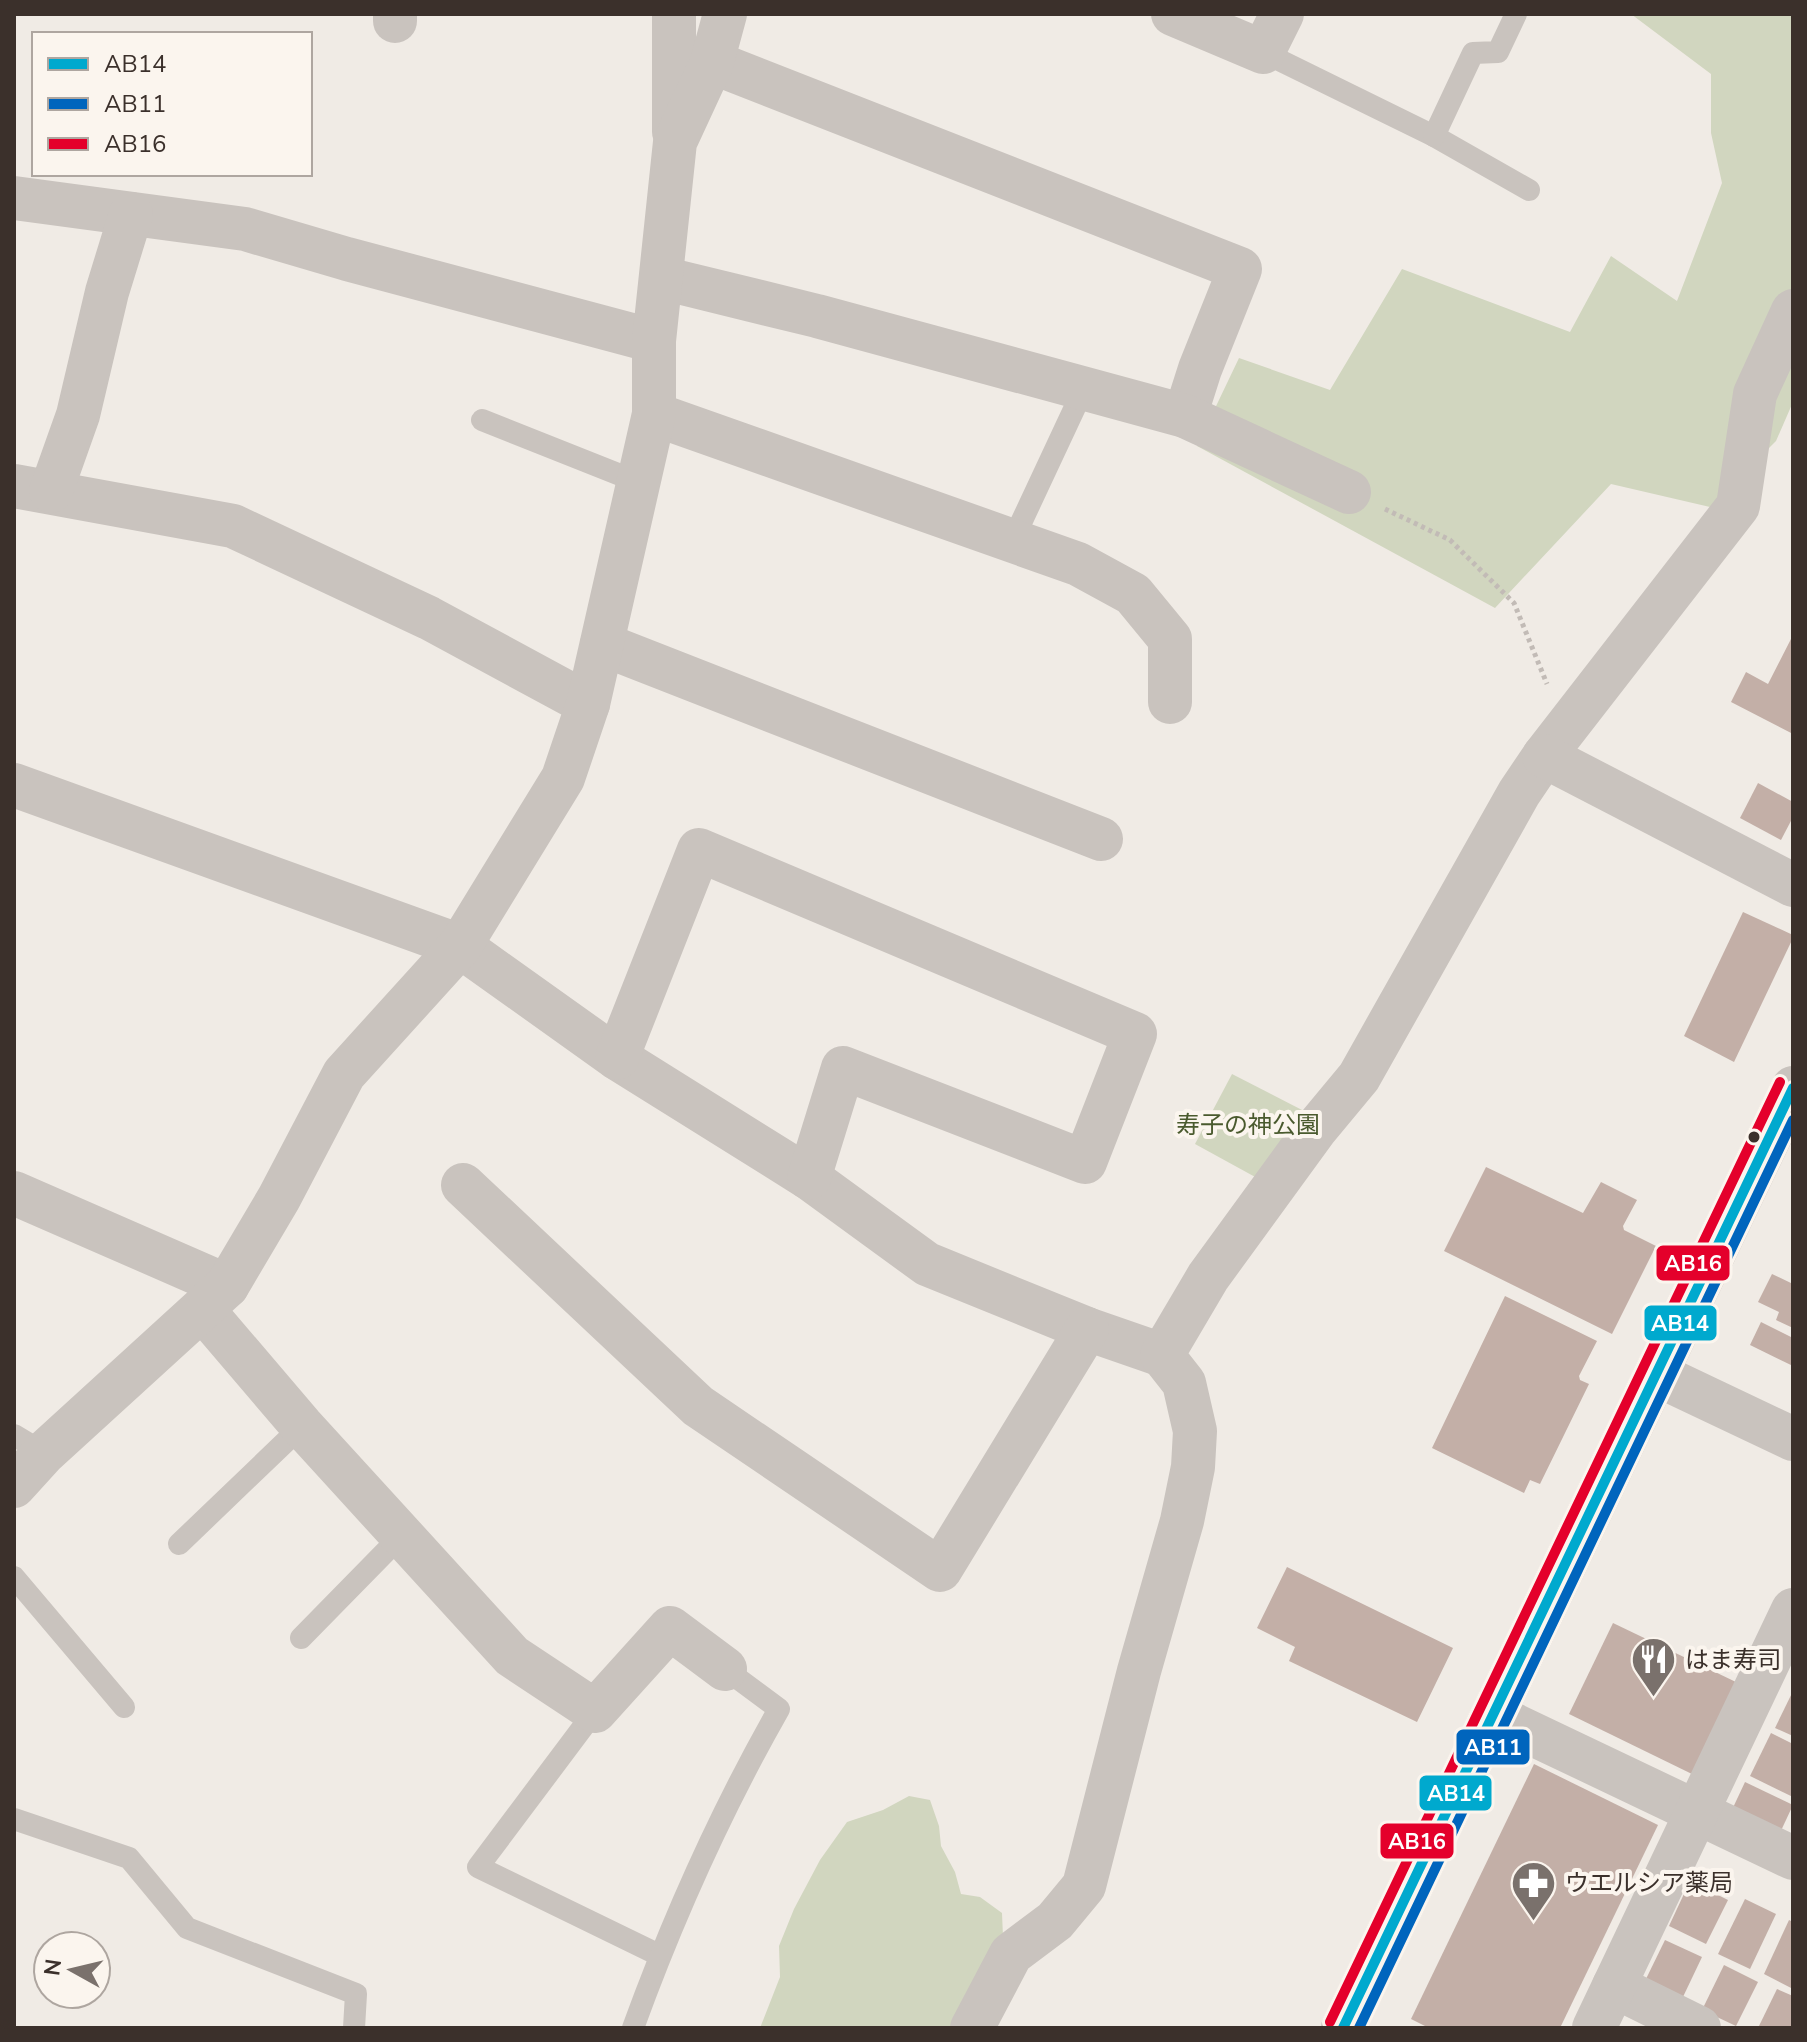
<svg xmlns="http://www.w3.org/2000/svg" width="1807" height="2042" viewBox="0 0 1807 2042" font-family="'Nunito Sans','Noto Sans JP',sans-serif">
<rect width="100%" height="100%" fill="#f0ebe5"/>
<g fill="#d1d6bf">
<path d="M1631 14H1793V402L1776 441 1710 507 1611 484 1495 608 1197 446 1239 358 1330 390 1402 269 1570 332 1611 256 1677 301 1722 183 1711 133V74Z"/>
<path d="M1232 1074 1304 1111 1257 1178 1195 1144Z"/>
<path d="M909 1796 930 1800 939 1826 941 1846 955 1872 961 1894 980 1897 1002 1913 1003 1937 958 2028H760L780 1977 779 1946 794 1909 820 1860 847 1822 883 1810Z"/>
</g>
<g fill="#c3afa7">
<path d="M1793 635V734L1731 702 1746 672 1768 684Z"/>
<path d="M1758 783 1793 802V817L1781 840 1740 818Z"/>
<path d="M1743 912 1793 935V938L1734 1062 1684 1036Z"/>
<path d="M1486 1167 1583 1213 1601 1182 1637 1200 1623 1226 1624 1230 1656 1246 1612 1334 1444 1251Z"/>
<path d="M1772 1274 1793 1284V1328L1776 1320 1779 1312 1758 1302Z"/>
<path d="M1505 1296 1597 1341 1579 1376 1580 1380 1589 1384 1540 1484 1530 1480 1524 1493 1432 1448Z"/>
<path d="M1761 1322 1793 1338V1366L1750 1345Z"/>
<path d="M1287 1567 1453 1648 1417 1722 1289 1661 1295 1647 1257 1628Z"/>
<path d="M1613 1623 1738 1683 1694 1775 1569 1714Z"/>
<path d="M1793 1691V1736L1775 1728Z"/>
<path d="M1771 1733 1793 1744V1797L1750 1776Z"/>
<path d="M1534 1764 1658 1825 1560 2028H1429L1411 2019Z"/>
<path d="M1745 1782 1793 1805 1778 1837 1730 1814Z"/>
<path d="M1690 1881 1728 1900 1706 1944 1669 1926Z"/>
<path d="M1745 1899 1776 1914 1750 1969 1718 1954Z"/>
<path d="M1789 1920 1793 1922V1989L1764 1974Z"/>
<path d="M1665 1940 1702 1957 1682 1999 1645 1981Z"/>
<path d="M1724 1965 1758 1982 1736 2026 1702 2010Z"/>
<path d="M1777 1989 1793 1996V2028H1758Z"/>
</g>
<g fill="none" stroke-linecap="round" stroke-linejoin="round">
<path stroke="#c2bbb6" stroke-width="5" stroke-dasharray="4 4" stroke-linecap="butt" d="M1385 509 1450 540 1514 603 1547 684"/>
<g stroke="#c9c3be" stroke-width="22">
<path d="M1263 52 1434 136 1529 190"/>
<path d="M1434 136 1473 53 1498 52 1516 14"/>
<path d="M482 420 638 482"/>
<path d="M1012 542 1084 388"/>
<path d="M14 1435 44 1453"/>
<path d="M179 1544 302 1426"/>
<path d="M14 1577 124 1707"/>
<path d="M301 1638 401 1536"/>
<path d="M595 1711 478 1867 659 1955"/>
<path d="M14 1819 129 1858 187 1928 356 1994 354 2028"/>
<path d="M633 2028C673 1918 721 1811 779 1709L725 1669"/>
</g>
<g stroke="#c9c3be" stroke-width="44">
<path d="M674 14V132"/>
<path d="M1173 14 1263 52 1282 14"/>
<path d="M395 21V14"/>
<path d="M712 62 1240 269 1200 369 1185 416"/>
<path d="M14 198 245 229 347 259 654 341"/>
<path d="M662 278 817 316 1185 416 1349 492"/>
<path d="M654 414 1078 564 1133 594 1170 639V702"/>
<path d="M14 486 233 526 429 618 588 704"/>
<path d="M51 491 78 415 107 292 131 214"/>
<path d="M602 644 1101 839"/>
<path d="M14 785 460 946 617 1058 809 1178 927 1264 1087 1329 1162 1355"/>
<path d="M617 1058 699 850 1135 1034 1085 1162 843 1068 809 1178"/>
<path d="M463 1185 698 1406 940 1570 1087 1329"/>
<path d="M14 1193 227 1286"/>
<path d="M203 1310 302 1426 512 1656 595 1711 670 1628 725 1669"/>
<path d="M1658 1375 1793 1439"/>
<path d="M14 1486 44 1453 227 1286 279 1198 344 1074 460 946 563 778 588 704 654 414V341L675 142 712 62 725 14"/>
<path d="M1493 1715 1793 1858"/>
<path d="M1614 1986 1699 2028"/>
<path d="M972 2028 1011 1954 1055 1921 1084 1886 1139 1671 1182 1521 1193 1467 1195 1431 1184 1383 1162 1355 1208 1277 1315 1130 1359 1077 1519 793 1544 756 1738 506 1755 394 1793 311"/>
<path d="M1594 2028 1793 1610"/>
</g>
<g stroke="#c9c3be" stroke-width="44">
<path d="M1544 756 1793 885"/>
<path d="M1343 2028 1793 1088"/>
</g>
<defs>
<path id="bus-1" d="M1343 2028 1793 1088"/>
<path id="bus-2" d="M1359 2028 1793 1120"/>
<path id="bus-3" d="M1330 2022 1780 1082"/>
</defs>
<use href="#bus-1" stroke="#fbf5ee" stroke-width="16"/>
<use href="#bus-2" stroke="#fbf5ee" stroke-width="16"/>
<use href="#bus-3" stroke="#fbf5ee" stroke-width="16"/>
<use href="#bus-1" stroke="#00a9ce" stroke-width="10"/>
<use href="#bus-2" stroke="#0065bd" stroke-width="10"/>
<use href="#bus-3" stroke="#e4002b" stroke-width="10"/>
</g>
<defs>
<symbol id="restaurant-pin" viewBox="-11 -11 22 30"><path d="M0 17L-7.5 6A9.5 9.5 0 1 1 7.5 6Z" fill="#7a716c" stroke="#fbf5ee"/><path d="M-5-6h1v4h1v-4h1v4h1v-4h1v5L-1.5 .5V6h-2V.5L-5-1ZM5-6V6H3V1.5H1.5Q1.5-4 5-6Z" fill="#fff"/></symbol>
<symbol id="pharmacy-pin" viewBox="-11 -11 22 30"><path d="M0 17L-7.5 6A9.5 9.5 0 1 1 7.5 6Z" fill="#7a716c" stroke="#fbf5ee"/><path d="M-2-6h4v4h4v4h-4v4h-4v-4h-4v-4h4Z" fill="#fff"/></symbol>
</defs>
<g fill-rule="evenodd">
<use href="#restaurant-pin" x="1628" y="1634" width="51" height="69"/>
<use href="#pharmacy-pin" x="1508" y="1858" width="51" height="69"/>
</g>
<circle fill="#3b302b" stroke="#fbf5ee" stroke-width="3" cx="1754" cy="1137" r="7"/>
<g text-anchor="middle" stroke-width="8" stroke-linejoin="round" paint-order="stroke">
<g font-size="24" fill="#4a5a2e" stroke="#fbf5ee">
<text x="1248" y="1133">寿子の神公園</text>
</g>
<g font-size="24" fill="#3b302b" stroke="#fbf5ee" text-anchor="start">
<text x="1685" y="1668">はま寿司</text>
<text x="1565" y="1891">ウエルシア薬局</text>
</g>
</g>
<g stroke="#fbf5ee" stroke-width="3">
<rect x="1655" y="1244" width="76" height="38" rx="8" fill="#e4002b"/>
<rect x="1643" y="1304" width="75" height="38" rx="8" fill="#00a9ce"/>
<rect x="1455" y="1728" width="76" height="38" rx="8" fill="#0065bd"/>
<rect x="1418" y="1774" width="75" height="38" rx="8" fill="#00a9ce"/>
<rect x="1379" y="1822" width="76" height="38" rx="8" fill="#e4002b"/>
</g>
<g font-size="22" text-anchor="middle" font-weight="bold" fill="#fff">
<text x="1693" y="1271">AB16</text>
<text x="1680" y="1331">AB14</text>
<text x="1493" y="1755">AB11</text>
<text x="1456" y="1801">AB14</text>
<text x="1417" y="1849">AB16</text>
</g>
<rect width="1807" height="2042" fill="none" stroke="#3b302b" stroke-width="32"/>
<rect x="32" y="32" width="280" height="144" fill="#fbf5ee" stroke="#aea6a0" stroke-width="2"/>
<rect x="48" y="58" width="40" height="12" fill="#00a9ce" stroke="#aea6a0" stroke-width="2"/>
<text x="104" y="72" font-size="24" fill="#3b302b">AB14</text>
<rect x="48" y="98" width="40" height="12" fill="#0065bd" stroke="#aea6a0" stroke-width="2"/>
<text x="104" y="112" font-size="24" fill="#3b302b">AB11</text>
<rect x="48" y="138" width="40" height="12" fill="#e4002b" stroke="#aea6a0" stroke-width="2"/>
<text x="104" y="152" font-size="24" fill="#3b302b">AB16</text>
<g transform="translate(72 1970) rotate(278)"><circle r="38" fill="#fbf5ee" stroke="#aea6a0" stroke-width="2"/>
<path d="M0-6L14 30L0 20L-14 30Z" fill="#7a716c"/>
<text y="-12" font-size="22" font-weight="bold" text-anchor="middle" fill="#3b302b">N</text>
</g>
</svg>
